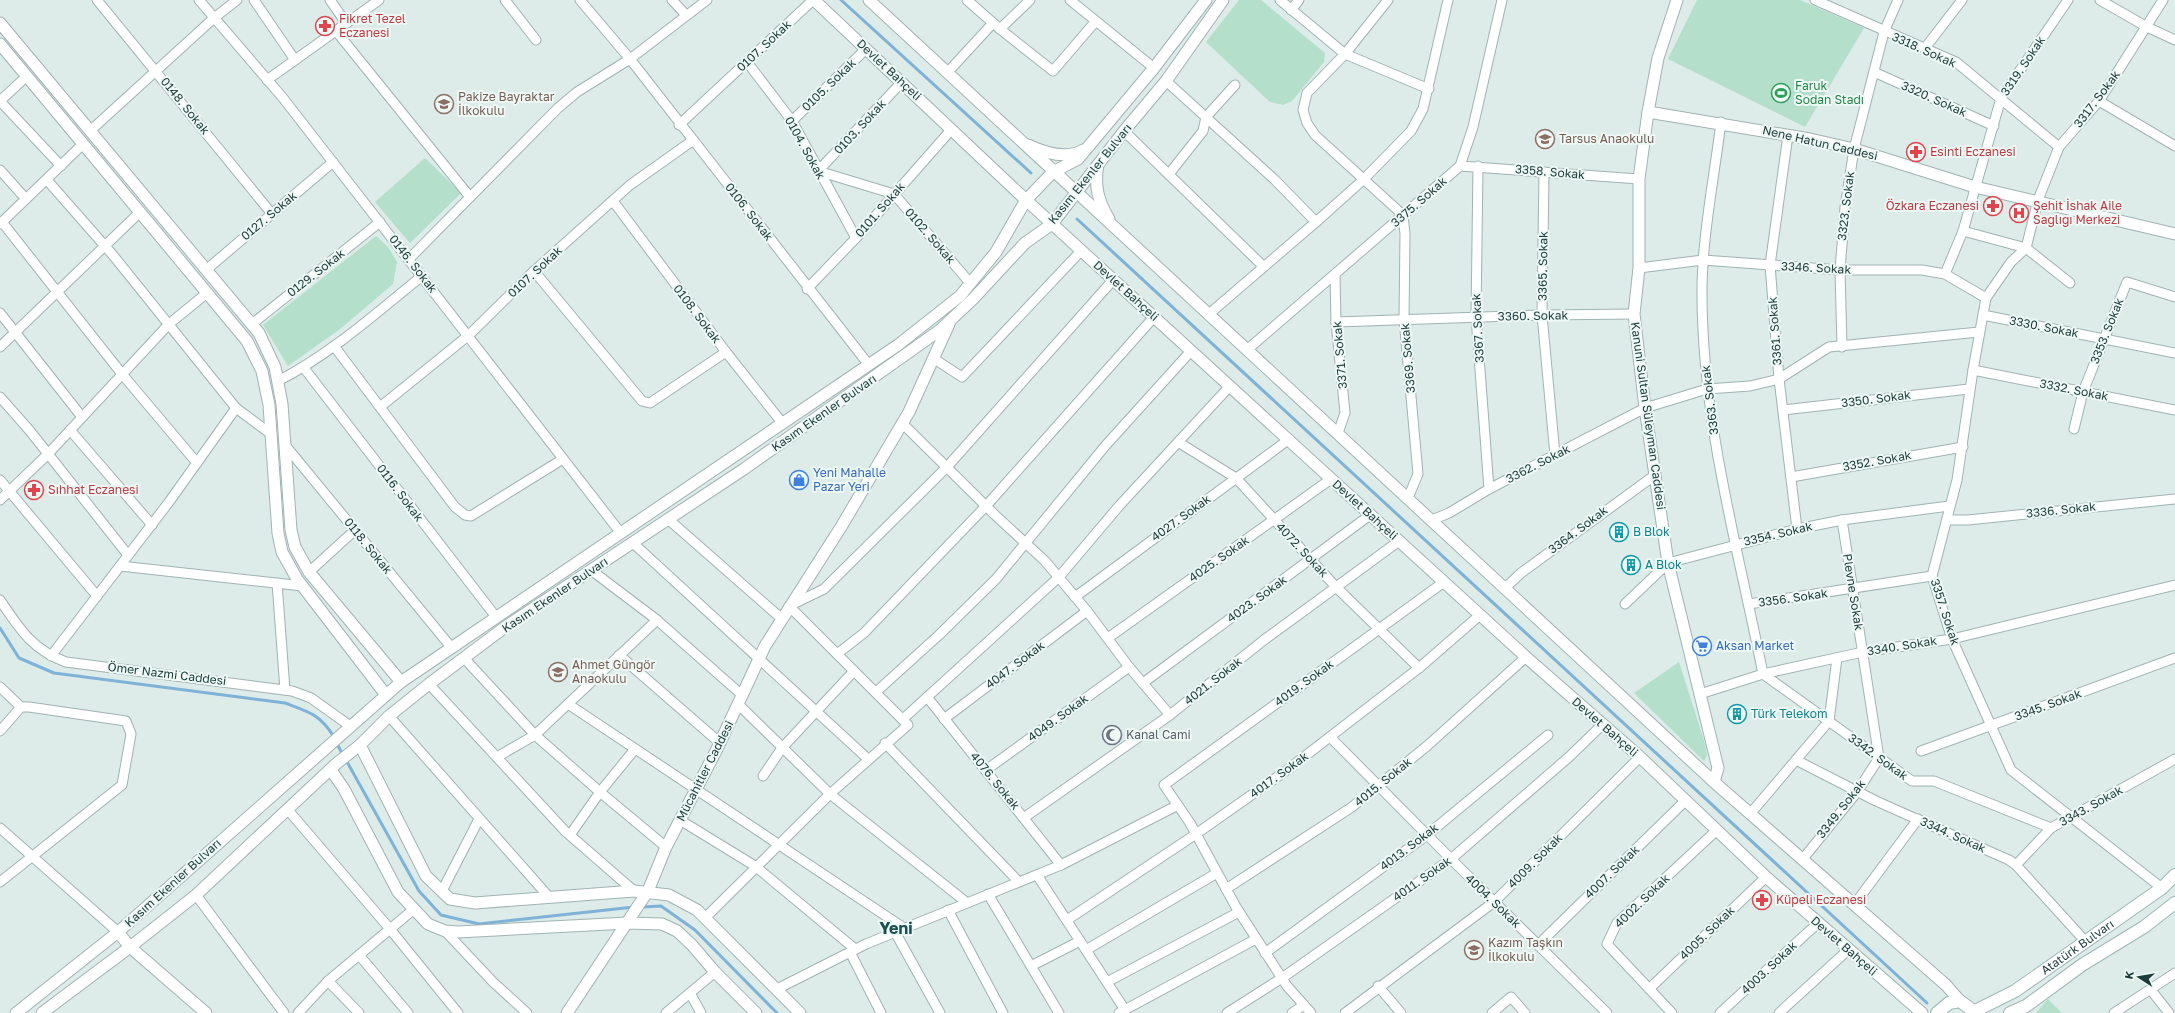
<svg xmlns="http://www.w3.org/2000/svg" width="2175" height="1013" viewBox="0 0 2175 1013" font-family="'Golos Text',sans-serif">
<rect width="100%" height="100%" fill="#ddebe9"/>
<g fill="#b3dfcb">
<path d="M1239 0H1261L1325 53 1324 62 1292 101 1283 105 1270 102 1206 42Z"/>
<path d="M1697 0H1800L1864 28 1805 127 1668 59Z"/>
<path d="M425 158 461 193 410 243 375 202Z"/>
<path d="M376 236 388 247 397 262 393 284 340 329 288 366 263 325Z"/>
<path d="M1679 662 1705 744 1707 755 1704 761 1634 693Z"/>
<path d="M2048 999 2062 1013H2036Z"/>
</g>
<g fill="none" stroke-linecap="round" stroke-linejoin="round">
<g stroke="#7fb2d7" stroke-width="3">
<path d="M841 0 1031 173"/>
<path d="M1077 219 1927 1003"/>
<path d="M0 628 19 658 54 673 285 703C309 712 320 714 334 737"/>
<path d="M336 742 343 755"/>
<path d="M346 760 419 891 441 915 479 924 634 907"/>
<path d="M642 907 661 906 695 930 777 1013"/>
</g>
<defs>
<g id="minor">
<path d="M97 0 272 214"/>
<path d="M199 0 283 98 620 532"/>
<path d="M254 0 295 60"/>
<path d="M330 0 346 23"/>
<path d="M505 0 536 40"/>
<path d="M580 0 630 59 869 365"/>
<path d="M672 0 686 15"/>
<path d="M967 0 1000 29 1053 71 1095 22"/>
<path d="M1070 0 1154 68"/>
<path d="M1280 0 1345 54 1429 89"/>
<path d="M1388 0 1345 54 1307 93 1303 110 1307 123 1315 135 1403 215 1405 234 1404 319 1418 474 1408 498"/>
<path d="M1815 0 1956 62 2059 147"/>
<path d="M2100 0 2147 27 2175 40"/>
<path d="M1291 10 1299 0"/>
<path d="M1000 29 1030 0"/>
<path d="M336 31 470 197"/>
<path d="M1925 48 1962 0"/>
<path d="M747 62 792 121 856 238"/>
<path d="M1874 72 1994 126"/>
<path d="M947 73 993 23"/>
<path d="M267 80 379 0"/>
<path d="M1166 81 1275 180 1316 222"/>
<path d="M901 83 818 171 894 194 971 284"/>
<path d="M0 101 61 166"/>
<path d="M0 101 27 76"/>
<path d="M2099 101 2175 146"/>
<path d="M792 121 866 49"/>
<path d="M1721 122C1714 179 1702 237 1702 293 1702 423 1738 548 1763 674L1912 781H1934L2051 828"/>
<path d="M679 125 813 0"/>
<path d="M90 131 214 18 237 0"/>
<path d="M1124 131 1263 266"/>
<path d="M1788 135 1770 265 1779 379 1797 529"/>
<path d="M1460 166 1639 179"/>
<path d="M1478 166 1476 317 1489 489"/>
<path d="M0 170 26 199"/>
<path d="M1544 172 1542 315 1555 455"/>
<path d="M1169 174 1203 131 1206 117 1235 85"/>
<path d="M47 180 112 254 236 408 271 434"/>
<path d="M613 201 726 352 783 424"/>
<path d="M2 222 122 374 197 463"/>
<path d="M0 224 83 144"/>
<path d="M1963 231 2026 248 2070 283"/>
<path d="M409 259 558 108 577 92 630 59 707 0"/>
<path d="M1639 268 1703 260 1840 270H1922L1945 274 1986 298"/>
<path d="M206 270 333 162"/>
<path d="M534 271 642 401 650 403 726 352"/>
<path d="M1945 274 1963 231 2001 98 2068 0"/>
<path d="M1335 275 1336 322 1345 413 1338 433"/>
<path d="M807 289 856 238 951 130"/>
<path d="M0 313 82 417"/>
<path d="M1209 314 1316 222 1363 180 1411 131 1423 109 1448 0"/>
<path d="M1983 315 2175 353"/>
<path d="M1336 322 1542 315 1634 314"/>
<path d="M252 324 380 222"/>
<path d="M334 346 455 507 465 515 471 516 563 459"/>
<path d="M0 347 140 212"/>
<path d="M1842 347 1840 270 1845 207 1854 149 1884 32 1898 0"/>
<path d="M1248 349 1460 166 1473 127 1502 0"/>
<path d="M933 358 962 377 1081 251"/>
<path d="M304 368 496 617"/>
<path d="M1973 370 2175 410"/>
<path d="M278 381C331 354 376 313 422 276"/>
<path d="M0 397 30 431 128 555"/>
<path d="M380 407 469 335 534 271 630 185 692 141"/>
<path d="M1783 410 1969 389"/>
<path d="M902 423 995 515 1045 561 1087 611 1129 667 1170 715"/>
<path d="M2074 429 2083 392 2127 282 2175 297"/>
<path d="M70 430 152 525"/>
<path d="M1178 442 1236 478 1336 587 1419 668"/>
<path d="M285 445 451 647"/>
<path d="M1791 477 1963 447"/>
<path d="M0 480 97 596"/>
<path d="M0 500 48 454 169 324 207 293"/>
<path d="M668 519 782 619"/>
<path d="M1432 520 1449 513 1489 489 1645 408 1707 389 1750 386 1779 379 1829 347 1979 332"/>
<path d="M1947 520H1968L2175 499"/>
<path d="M633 543 868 759"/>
<path d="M120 566 303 586"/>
<path d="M591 570 657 620 742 695"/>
<path d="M309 572 355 530"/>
<path d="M277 583 285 690"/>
<path d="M1504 589 1521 573 1655 475"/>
<path d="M1075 597 1288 440"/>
<path d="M0 600C20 629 31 649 66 662L292 691 311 698 350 726"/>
<path d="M1625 604 1668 563 1797 529 1842 520 1949 506"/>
<path d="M1749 604 1932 576"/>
<path d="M1108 638 1331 479"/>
<path d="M837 654 864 633 986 506 1154 317"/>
<path d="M619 655 720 743"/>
<path d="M51 656 169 502 236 408"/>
<path d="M464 658 535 735 600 792 666 847"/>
<path d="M1143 683 1370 515"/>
<path d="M429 684 565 831 634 891"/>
<path d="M0 687 21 707"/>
<path d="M876 692 939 635 996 579 1106 445 1191 351"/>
<path d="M1700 694 1763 674 1863 652 1952 639 2175 585"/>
<path d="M927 697 1061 865"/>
<path d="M568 704 904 928"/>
<path d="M738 704 830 794 966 902"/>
<path d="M389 716 549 897"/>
<path d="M903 719 1059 577 1119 506 1230 386"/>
<path d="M944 719 1087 611"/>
<path d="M0 731 21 707H29L126 721 131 734 122 785 0 882"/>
<path d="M1330 737 1451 859 1607 1013"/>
<path d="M885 743 1019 882"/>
<path d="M1921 751 2175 658"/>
<path d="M497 757 535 735 657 620"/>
<path d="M1796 760 1876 801 2009 860 2016 865 2086 942"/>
<path d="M986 770 1129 667"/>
<path d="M763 776 782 748 854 671"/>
<path d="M288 810 390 929 458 1013"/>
<path d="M1750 814 1829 721 1837 658"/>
<path d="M1025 817 1170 715 1264 640 1399 541"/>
<path d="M680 820 755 866 855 949"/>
<path d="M0 828 118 932"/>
<path d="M570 835 600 792 635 749"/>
<path d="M1802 860 1857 792 1879 758 1842 520"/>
<path d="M2016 865 2051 828 2175 759"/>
<path d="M1037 875 1125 1010"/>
<path d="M2162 888 2011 770 1952 639 1932 576 1957 480 1973 370 1986 298 2011 262 2026 248 2038 200 2059 147 2099 101 2163 0"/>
<path d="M1226 889 1352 807 1427 746 1526 657"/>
<path d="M442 891 479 819"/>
<path d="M988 894 1059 1013"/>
<path d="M196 895 284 1013"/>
<path d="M1854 905 1918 819"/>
<path d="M948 910 1003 1013"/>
<path d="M705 918 830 794 908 725 789 606 824 589 947 467 1113 280"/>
<path d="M1067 920 1196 834 1287 770 1419 668 1480 615"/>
<path d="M445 931 493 982 527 1013"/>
<path d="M895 932 940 1013"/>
<path d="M1539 944 1685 801"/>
<path d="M1086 950 1217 873"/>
<path d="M850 952 881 1013"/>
<path d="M1265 953 1427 835 1548 735"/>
<path d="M359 955 408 1013"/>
<path d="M1031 966 1080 941"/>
<path d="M328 981 359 1013"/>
<path d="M1107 982 1239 912"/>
<path d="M1378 986 1401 1013"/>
<path d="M777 989 866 944 1061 865 1178 805"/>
<path d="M1649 989 1766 877"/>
<path d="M2151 990 2169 1013"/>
<path d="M690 993 701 1013"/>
<path d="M298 1013 328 981 414 909"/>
<path d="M666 1013 715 972"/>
<path d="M1119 1013 1256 939"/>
<path d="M1227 1013 1282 978 1451 859 1569 757 1602 725"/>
<path d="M1292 1013 1304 1005"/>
<path d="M1311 1013 1287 986 1236 907 1190 823 1164 785 1444 582"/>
<path d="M1345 1013 1494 902 1640 757"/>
<path d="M1492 1013 1511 997 1525 1013"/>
<path d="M1672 1013 1607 944 1617 923 1717 830"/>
<path d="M1720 1013 1818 923"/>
<path d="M1779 1013 1848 950"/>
<path d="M2114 1013 2175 973"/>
</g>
<g id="tertiary">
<path d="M814 0 1026 200 1526 657 1640 757 1766 877 1922 1013"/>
<path d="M869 0 1714 782 1946 985 1960 1001"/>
<path d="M1677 0 1658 58 1648 112 1639 179V268L1634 314 1645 408 1668 563 1718 768 1714 782"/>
<path d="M0 23 259 333 275 367 282 404 291 530 295 547 309 572 401 682"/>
<path d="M0 44 247 341 262 371 269 405 278 533 282 552 297 579 386 695"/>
<path d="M1648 112 1810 139 1854 149 1975 187 2175 234"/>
<path d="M1028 145C1045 153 1066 160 1083 150"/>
<path d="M1098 165C1094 185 1098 201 1109 219"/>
<path d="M360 745 426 876 450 899 475 903 634 891 669 895 697 910 800 1013"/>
<path d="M331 770 344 789 398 892 428 924 445 931 458 932 628 923 662 924 677 931 692 945 715 972 756 1013"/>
<path d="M118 932 130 947 206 1013"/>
<path d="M16 1013 118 932 401 682 898 345 960 296 996 252 1026 200 1053 172 1078 159 1154 68 1206 0"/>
<path d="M42 1013 130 947 196 895 337 763 360 745 389 716 429 684 508 625 744 469 940 330 973 299 1025 243 1052 224 1124 131 1166 81 1223 0"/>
<path d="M567 1013 648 891 666 847 717 749 765 646 841 527 909 412 949 324"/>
</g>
<g id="secondary">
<path id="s1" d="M1975 1011 2015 991 2162 888 2175 875"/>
<path d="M1937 1013 1949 1003 1960 1001 1976 1013"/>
<path d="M2010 1013 2026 1006 2082 965 2144 927 2175 903"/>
</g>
</defs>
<use href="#minor" stroke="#a0b3b2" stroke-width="11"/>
<use href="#tertiary" stroke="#a0b3b2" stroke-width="13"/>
<use href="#secondary" stroke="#9bb8b5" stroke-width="14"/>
<use href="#minor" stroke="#fff" stroke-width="9"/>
<use href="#tertiary" stroke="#fff" stroke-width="11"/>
<use href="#secondary" stroke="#fff" stroke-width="12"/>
</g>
<defs>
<symbol id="pharmacy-ring" viewBox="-11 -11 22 22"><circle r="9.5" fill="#eef8f5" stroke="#e0444e" stroke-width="1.5"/><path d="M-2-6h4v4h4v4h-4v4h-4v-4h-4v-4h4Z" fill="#e0444e"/></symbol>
<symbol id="stadium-ring" viewBox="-11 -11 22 22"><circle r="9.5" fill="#eef8f5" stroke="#2e9e5b" stroke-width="1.5"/><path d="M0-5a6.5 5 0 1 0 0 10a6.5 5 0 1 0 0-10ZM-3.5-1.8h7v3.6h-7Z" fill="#2e9e5b"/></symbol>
<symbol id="school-ring" viewBox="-11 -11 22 22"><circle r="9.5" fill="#eef8f5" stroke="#8d6e63" stroke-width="1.5"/><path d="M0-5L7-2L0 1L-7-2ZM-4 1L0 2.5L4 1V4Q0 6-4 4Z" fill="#8d6e63"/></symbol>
<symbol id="hospital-ring" viewBox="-11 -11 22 22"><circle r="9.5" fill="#eef8f5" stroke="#e0444e" stroke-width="1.5"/><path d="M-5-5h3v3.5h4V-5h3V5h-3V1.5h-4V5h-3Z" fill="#e0444e"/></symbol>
<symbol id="shop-ring" viewBox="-11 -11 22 22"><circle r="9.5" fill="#eef8f5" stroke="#3f7fe0" stroke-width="1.5"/><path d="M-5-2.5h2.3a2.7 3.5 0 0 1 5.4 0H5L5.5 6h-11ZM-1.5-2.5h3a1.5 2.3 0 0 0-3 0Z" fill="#3f7fe0"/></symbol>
<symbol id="building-ring" viewBox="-11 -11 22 22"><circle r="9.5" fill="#eef8f5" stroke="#0f9aa8" stroke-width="1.5"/><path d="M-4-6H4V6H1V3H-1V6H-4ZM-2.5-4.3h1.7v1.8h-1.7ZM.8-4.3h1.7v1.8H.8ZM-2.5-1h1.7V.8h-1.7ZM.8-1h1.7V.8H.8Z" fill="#0f9aa8"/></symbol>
<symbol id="supermarket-ring" viewBox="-11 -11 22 22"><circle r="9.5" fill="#eef8f5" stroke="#3f7fe0" stroke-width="1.5"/><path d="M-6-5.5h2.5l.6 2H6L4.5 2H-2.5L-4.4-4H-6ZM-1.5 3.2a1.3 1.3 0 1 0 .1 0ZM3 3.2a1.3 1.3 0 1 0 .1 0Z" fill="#3f7fe0"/></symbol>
<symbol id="mosque-ring" viewBox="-11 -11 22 22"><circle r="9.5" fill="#eef8f5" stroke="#6b7280" stroke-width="1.5"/><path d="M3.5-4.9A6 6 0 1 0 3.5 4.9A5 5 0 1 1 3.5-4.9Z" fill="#6b7280"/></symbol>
</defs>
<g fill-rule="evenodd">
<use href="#pharmacy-ring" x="314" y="15" width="22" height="22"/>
<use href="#stadium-ring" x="1770" y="82" width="22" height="22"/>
<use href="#school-ring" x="433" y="93" width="22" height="22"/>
<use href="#school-ring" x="1534" y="128" width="22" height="22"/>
<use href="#pharmacy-ring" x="1905" y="141" width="22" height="22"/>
<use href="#pharmacy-ring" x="1982" y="195" width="22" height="22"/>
<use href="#hospital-ring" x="2008" y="202" width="22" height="22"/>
<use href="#shop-ring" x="788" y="469" width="22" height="22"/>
<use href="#pharmacy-ring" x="23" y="479" width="22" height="22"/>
<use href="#building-ring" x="1608" y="521" width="22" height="22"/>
<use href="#building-ring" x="1620" y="554" width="22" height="22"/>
<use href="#supermarket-ring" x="1691" y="635" width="22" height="22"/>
<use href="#school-ring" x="547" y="661" width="22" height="22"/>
<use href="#building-ring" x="1726" y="703" width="22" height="22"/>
<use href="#mosque-ring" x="1101" y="724" width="22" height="22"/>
<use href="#pharmacy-ring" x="1751" y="889" width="22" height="22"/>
<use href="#school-ring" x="1463" y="939" width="22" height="22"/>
</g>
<g text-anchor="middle" stroke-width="4" stroke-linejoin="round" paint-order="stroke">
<g font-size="12" fill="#be3a42" stroke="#eef8f5" text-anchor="start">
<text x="339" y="23">Fikret Tezel<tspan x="339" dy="14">Eczanesi</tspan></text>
<text x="1930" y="156">Esinti Eczanesi</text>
<text x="1979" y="210" text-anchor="end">Özkara Eczanesi</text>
<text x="2033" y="210">Şehit İshak Aile<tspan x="2033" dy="14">Sağlığı Merkezi</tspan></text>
<text x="48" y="494">Sıhhat Eczanesi</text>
<text x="1776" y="904">Küpeli Eczanesi</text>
</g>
<g font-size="12" fill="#1d3c3c" stroke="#eef8f5">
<text transform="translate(764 46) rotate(-43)" y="4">0107. Sokak</text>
<text transform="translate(1924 50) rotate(24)" y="4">3318. Sokak</text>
<text transform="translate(2023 66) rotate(-56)" y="4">3319. Sokak</text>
<text transform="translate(889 70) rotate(43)" y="4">Devlet Bahçeli</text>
<text transform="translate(829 85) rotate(-44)" y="4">0105. Sokak</text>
<text transform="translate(1934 99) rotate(24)" y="4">3320. Sokak</text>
<text transform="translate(2097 99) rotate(-53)" y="4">3317. Sokak</text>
<text transform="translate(185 106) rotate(51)" y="4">0148. Sokak</text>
<text transform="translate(860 127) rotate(-47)" y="4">0103. Sokak</text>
<text transform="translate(1820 143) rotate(13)" y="4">Nene Hatun Caddesi</text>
<text transform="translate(805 148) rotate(61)" y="4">0104. Sokak</text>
<text transform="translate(1550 172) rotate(5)" y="4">3358. Sokak</text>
<text transform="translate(1090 174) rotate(-51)" y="4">Kasım Ekenler Bulvarı</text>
<text transform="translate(1419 202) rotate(-41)" y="4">3375. Sokak</text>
<text transform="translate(1846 206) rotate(-83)" y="4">3323. Sokak</text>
<text transform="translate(880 210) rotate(-49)" y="4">0101. Sokak</text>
<text transform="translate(749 212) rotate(52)" y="4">0106. Sokak</text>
<text transform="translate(269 216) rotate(-40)" y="4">0127. Sokak</text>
<text transform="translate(930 236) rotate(49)" y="4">0102. Sokak</text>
<text transform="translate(413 264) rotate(52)" y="4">0146. Sokak</text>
<text transform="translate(1543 266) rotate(-89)" y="4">3365. Sokak</text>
<text transform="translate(1816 268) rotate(3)" y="4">3346. Sokak</text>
<text transform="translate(535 272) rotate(-43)" y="4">0107. Sokak</text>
<text transform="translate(316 273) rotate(-38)" y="4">0129. Sokak</text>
<text transform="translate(1126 291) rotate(42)" y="4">Devlet Bahçeli</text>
<text transform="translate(697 314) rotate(53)" y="4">0108. Sokak</text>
<text transform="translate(1533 316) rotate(-1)" y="4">3360. Sokak</text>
<text transform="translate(2044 327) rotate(11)" y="4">3330. Sokak</text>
<text transform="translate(1478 328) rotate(-93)" y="4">3367. Sokak</text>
<text transform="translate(1775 331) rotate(-94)" y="4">3361. Sokak</text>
<text transform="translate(2107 331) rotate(-68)" y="4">3353. Sokak</text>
<text transform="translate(1340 355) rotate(-95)" y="4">3371. Sokak</text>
<text transform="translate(1408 358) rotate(-95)" y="4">3369. Sokak</text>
<text transform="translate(2074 390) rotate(11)" y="4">3332. Sokak</text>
<text transform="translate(1876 399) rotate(-7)" y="4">3350. Sokak</text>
<text transform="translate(1710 400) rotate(-97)" y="4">3363. Sokak</text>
<text transform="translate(824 413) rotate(-35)" y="4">Kasım Ekenler Bulvarı</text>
<text transform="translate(1648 416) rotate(82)" y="4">Kanuni Sultan Süleyman Caddesi</text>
<text transform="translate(1877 461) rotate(-10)" y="4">3352. Sokak</text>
<text transform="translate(1538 464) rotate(-27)" y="4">3362. Sokak</text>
<text transform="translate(400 493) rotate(53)" y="4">0116. Sokak</text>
<text transform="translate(1365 510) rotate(42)" y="4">Devlet Bahçeli</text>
<text transform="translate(2061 510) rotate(-6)" y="4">3336. Sokak</text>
<text transform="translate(1181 518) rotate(-36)" y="4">4027. Sokak</text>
<text transform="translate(1578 530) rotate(-37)" y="4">3364. Sokak</text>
<text transform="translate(1778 534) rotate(-13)" y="4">3354. Sokak</text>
<text transform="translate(368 546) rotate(51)" y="4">0118. Sokak</text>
<text transform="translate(1302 550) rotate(47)" y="4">4072. Sokak</text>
<text transform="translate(1219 559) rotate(-35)" y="4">4025. Sokak</text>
<text transform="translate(1853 592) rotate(81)" y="4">Plevne Sokak</text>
<text transform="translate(555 595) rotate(-34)" y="4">Kasım Ekenler Bulvarı</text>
<text transform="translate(1793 598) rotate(-8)" y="4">3356. Sokak</text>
<text transform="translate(1257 599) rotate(-36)" y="4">4023. Sokak</text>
<text transform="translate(1945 612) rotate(72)" y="4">3357. Sokak</text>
<text transform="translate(1902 646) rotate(-9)" y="4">3340. Sokak</text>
<text transform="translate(1015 665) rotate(-37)" y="4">4047. Sokak</text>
<text transform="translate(167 674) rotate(7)" y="4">Ömer Nazmi Caddesi</text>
<text transform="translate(1213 681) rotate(-38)" y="4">4021. Sokak</text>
<text transform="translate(1304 683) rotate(-36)" y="4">4019. Sokak</text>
<text transform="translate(2048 705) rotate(-20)" y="4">3345. Sokak</text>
<text transform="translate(1058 718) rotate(-36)" y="4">4049. Sokak</text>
<text transform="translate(1605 727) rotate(41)" y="4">Devlet Bahçeli</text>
<text transform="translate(1878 757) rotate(36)" y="4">3342. Sokak</text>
<text transform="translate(705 771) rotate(-63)" y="4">Mücahitler Caddesi</text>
<text transform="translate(1279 775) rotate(-36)" y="4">4017. Sokak</text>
<text transform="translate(995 781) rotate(51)" y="4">4076. Sokak</text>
<text transform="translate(1383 782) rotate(-39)" y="4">4015. Sokak</text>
<text transform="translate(2091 806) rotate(-29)" y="4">3343. Sokak</text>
<text transform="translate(1841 809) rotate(-52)" y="4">3349. Sokak</text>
<text transform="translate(1953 835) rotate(24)" y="4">3344. Sokak</text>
<text transform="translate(1409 847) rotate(-37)" y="4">4013. Sokak</text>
<text transform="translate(1535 861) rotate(-45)" y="4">4009. Sokak</text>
<text transform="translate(1612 872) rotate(-44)" y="4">4007. Sokak</text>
<text transform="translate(1422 879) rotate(-35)" y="4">4011. Sokak</text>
<text transform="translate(173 883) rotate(-42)" y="4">Kasım Ekenler Bulvarı</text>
<text transform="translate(1493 901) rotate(44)" y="4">4004. Sokak</text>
<text transform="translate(1642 901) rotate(-44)" y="4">4002. Sokak</text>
<text transform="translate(1707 933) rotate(-44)" y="4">4005. Sokak</text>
<text transform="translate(1844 946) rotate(41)" y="4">Devlet Bahçeli</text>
<text dy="4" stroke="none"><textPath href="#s1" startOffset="121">Atatürk Bulvarı</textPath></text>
<text transform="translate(1769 968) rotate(-43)" y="4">4003. Sokak</text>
</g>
<g font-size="12" fill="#27864d" stroke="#eef8f5" text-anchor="start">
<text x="1795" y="90">Faruk<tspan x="1795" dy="14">Sodan Stadı</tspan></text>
</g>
<g font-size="12" fill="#785e54" stroke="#eef8f5" text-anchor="start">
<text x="458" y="101">Pakize Bayraktar<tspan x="458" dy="14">İlkokulu</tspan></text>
<text x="1559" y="143">Tarsus Anaokulu</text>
<text x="572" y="669">Ahmet Güngör<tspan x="572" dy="14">Anaokulu</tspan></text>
<text x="1488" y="947">Kazım Taşkın<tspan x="1488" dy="14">İlkokulu</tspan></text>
</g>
<g font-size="12" fill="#366cbe" stroke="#eef8f5" text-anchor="start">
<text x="813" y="477">Yeni Mahalle<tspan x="813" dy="14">Pazar Yeri</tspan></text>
<text x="1716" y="650">Aksan Market</text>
</g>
<g font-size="12" fill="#0d838f" stroke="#eef8f5" text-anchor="start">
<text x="1633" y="536">B Blok</text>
<text x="1645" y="569">A Blok</text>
<text x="1751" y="718">Türk Telekom</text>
</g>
<g font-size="12" fill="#5b616d" stroke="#eef8f5" text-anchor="start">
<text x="1126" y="739">Kanal Cami</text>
</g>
<g font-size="16" font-weight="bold" fill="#184f50" stroke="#eef8f5">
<text x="896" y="934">Yeni</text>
</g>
</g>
<g transform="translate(2139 977) rotate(282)" stroke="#eef8f5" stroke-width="3" paint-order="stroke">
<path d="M0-3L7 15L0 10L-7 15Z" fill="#1d3c3c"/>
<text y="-6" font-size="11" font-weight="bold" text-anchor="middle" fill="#1d3c3c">K</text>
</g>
</svg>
